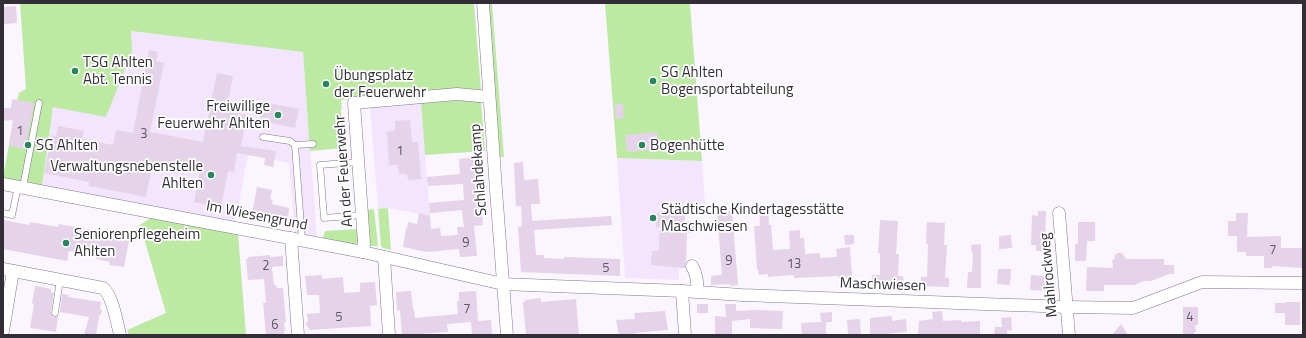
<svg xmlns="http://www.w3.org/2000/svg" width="1306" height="338" viewBox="0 0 1306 338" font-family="'Titillium Web',sans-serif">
<rect width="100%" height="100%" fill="#fbf5ff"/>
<g fill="#f3e5fd">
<path d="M130 31 303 52 317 239 295 235 289 163 275 160 248 155 235 223 42 186 53 107Z"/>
<path d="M421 102 430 216 388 208 378 209 370 106Z"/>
<path d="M617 158 702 161 705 204 704 215 685 214V221L695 222 694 233H687L686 268H679V280L625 278Z"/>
</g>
<g fill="#bdeaa3">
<path d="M20 3H474L481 91 458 89 341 100 342 109H341L344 148 310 151 303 52 131 31 132 51 106 117 53 107 42 186 3 178 17 100 19 93 26 89Z"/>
<path d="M488 3H492L504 157H500Z"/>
<path d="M605 3H690L702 161 617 158Z"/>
<path d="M457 99 481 101 485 151 425 155 421 102Z"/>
<path d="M388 208 391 250 383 248 381 246 378 209Z"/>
<path d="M374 209 378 246H370L369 243 366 210Z"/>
<path d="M152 217 238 233 246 335H129L127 330 166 313 140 225Z"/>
<path d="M358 229 359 241 353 247 322 240 325 231Z"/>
</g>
<g fill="#e4d3e9">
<path d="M16 6 17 23 4 24 3 7Z"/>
<path d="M149 50 158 52 156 61 164 63 150 132 203 142 217 73 233 76 226 111 247 115 241 146 276 151 273 167 264 165 265 158 237 153 234 172 228 171 221 208 194 202 200 169 178 165 177 170 152 166 146 197 89 186V182L44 173 52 135 56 136 58 126 84 131 82 139 113 145 116 130 133 133Z"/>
<path d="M12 99 34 103 25 149 9 146 13 120 3 121V108H11Z"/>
<path d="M264 102 299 109 295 128 260 121Z"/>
<path d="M615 104H623L624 118 616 119Z"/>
<path d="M410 120 412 142H418L421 179 408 180 407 174H399L398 165H389L387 132 395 131V121Z"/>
<path d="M657 132 658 149 627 152 625 135Z"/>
<path d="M478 157 483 225 474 226 477 256 460 257 459 249 427 252 403 247 406 228H407L408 222 417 224 419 213 430 216 431 229 440 228 441 236 458 235 457 227H464L462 210 430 213 429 203 464 200 463 184 428 186 427 177 460 174 459 159Z"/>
<path d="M523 162 524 180 538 179 540 204H531L532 221 611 216 612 225 534 230 536 255H544V258L564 259V257L620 259V276L521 272 518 227 522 226 521 206H516L514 163Z"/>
<path d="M257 187 272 190 270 199 273 200 272 204 289 208 288 220 252 214Z"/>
<path d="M768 206 769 225H771L773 250 790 249 789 231 800 230V238H804L805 254 820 253V258L837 257 836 249 850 247 852 277 838 278V276L794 278V275L768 277V274L759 275 758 269H757L754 226H760L759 207Z"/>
<path d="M671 207 685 208V221L695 222 694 233 687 232 686 261 685 268 651 265 652 251H659L660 227H656L657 213 671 214Z"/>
<path d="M732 211 738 285 730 286V284L711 285V276L722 275 717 212Z"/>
<path d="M1038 211H1046L1045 251H1036V245H1031L1032 215 1038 216Z"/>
<path d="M1236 213H1248L1247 237 1281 236V248H1303V268L1272 266V268H1264V256H1246V252H1237V236H1228V221H1236Z"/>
<path d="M3 220 30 225V222L58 227 59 224 102 232 101 235 129 240 124 267 109 265 110 262 96 259V256L69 251 67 261 3 249Z"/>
<path d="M880 220 898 221 896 254H899L898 276H903L904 286 871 284 872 275H880V253H878Z"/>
<path d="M927 222 945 223 944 245H947L945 278H949V287L920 286 921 277H927L928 244H926Z"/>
<path d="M1078 222H1095V241H1087L1086 261H1075V244H1078Z"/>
<path d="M844 235H854V244L845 245Z"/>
<path d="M1011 235 1012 248 999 249V236Z"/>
<path d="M981 244V288H967L968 272H972L973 254H972L971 245Z"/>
<path d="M1118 253H1122L1126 259H1164V265H1174V274H1169L1151 281H1144L1134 285H1104V291H1086L1087 267 1113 268 1112 259 1114 260 1115 255Z"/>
<path d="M270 255V257L283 256V266L272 267 274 285H276L277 288H283L286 322H284L285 331H284V335H266L263 303H266L264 279 248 280 246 259H248V257Z"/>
<path d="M998 269H1011L1010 285 997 284Z"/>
<path d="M322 275V279L343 277 344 293 360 292V283L375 282 377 305 370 306 371 326 309 330 308 327 305 324 308 322 307 314 320 313 319 295H307L305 276Z"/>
<path d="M1031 275 1051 277V291L1030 290Z"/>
<path d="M35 286 51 289V292L54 293 51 313 53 317H55L58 316 56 332 30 328 34 304 32 303Z"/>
<path d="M411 291 413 309H414L415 318 458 314 457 301H459V292L476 291 478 321 491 320 492 335H472L471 322 447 324 448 332 402 335 400 310 397 311 396 292Z"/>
<path d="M62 294 69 295 68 297 101 302 100 309 102 310 101 314 99 316 96 335H84L89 317 60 312Z"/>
<path d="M541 298V302L576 299 579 335H526L523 302H525V300Z"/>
<path d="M1285 302H1300V325H1285V313H1275V303H1285Z"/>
<rect x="697" y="304" width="11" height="9"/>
<path d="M725 304H736V311L754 310 783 311 782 329 750 328V319L732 321V335H715V316L726 317Z"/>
<path d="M1183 307H1198V325H1195L1196 332H1194V335H1183Z"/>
<path d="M665 311 668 330 634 333 635 335H619L616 320 635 319 634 313Z"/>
<path d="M942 311 943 321 961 320V322L980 321V335H918L919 321 933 319 932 312Z"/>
<path d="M832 312V322H826V335H802L801 323 821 322 820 313Z"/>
<path d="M892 316V321L906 319 907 332 870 335V318Z"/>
<path d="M1011 317 1012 330 1007 331V335H994L995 327H1002L1001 318Z"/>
<path d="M860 319 861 335H848L847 320Z"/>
<path d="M1121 324 1128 335H1112Z"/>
</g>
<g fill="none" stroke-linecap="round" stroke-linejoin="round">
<defs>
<g id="service">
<path d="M263 137 290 141 295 145 302 240"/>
<path d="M295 145 313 144"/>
<path d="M358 162 320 165 324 218 362 215"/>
<path d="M23 187 39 103"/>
<path d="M3 213 12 215 18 186"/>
<path d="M55 313 60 280"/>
</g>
<g id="minor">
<path d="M483 3 496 190 507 335"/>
<path d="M3 184 363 252 503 284 682 291 742 295 1067 307 1133 308 1202 282 1303 283"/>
<path d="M1059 213 1069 335"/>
<path d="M291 238 298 335"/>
<path d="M363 252 364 243 354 103 457 94 489 97"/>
<path d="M384 257 389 335"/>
<path d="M692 266C697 275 698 282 697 291"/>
<path d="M3 269 103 288C113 296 117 323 120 335"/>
<path d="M682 291 685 335"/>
<path d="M3 331 13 271"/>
</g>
</defs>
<use href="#service" stroke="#83768c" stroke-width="7"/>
<use href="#minor" stroke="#83768c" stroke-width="13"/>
<use href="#service" stroke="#fff" stroke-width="6"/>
<use href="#minor" stroke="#fff" stroke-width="12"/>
</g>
<g fill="#28865d" stroke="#fff" stroke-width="1.5">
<circle cx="75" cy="71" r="4"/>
<circle cx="653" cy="81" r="4"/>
<circle cx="326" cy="84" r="4"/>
<circle cx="278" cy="115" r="4"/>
<circle cx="28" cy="145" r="4"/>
<circle cx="642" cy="145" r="4"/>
<circle cx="211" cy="175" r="4"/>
<circle cx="653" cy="218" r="4"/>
<circle cx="66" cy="243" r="4"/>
</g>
<g text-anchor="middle" stroke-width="3.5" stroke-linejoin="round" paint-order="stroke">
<g font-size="13" fill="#5e5663">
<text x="20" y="135">1</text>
<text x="144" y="138">3</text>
<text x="400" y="155">1</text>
<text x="466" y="247">9</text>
<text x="1273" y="254">7</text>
<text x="729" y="265">9</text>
<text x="794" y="268">13</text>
<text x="266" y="270">2</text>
<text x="606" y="272">5</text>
<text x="467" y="313">7</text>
<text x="339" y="321">5</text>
<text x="1190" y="321">4</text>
<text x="275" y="329">6</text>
</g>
<g font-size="15" fill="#322d36" stroke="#fff" text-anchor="start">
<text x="83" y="67">TSG Ahlten<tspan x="83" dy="17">Abt. Tennis</tspan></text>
<text x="661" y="77">SG Ahlten<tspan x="661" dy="17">Bogensportabteilung</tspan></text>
<text x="334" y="80">Übungsplatz<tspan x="334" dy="17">der Feuerwehr</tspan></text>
<text x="270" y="111" text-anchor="end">Freiwillige<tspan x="270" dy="17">Feuerwehr Ahlten</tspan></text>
<text x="36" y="150">SG Ahlten</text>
<text x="650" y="150">Bogenhütte</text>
<text x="203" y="171" text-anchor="end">Verwaltungsnebenstelle<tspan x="203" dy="17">Ahlten</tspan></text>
<text x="661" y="214">Städtische Kindertagesstätte<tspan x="661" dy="17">Maschwiesen</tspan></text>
<text x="74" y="239">Seniorenpflegeheim<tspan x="74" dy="17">Ahlten</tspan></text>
</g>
<g font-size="15" fill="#322d36" stroke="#fff">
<text transform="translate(478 170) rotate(-94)" y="5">Schlahdekamp</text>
<text transform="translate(343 171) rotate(-94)" y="5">An der Feuerwehr</text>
<text transform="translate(257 215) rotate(11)" y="5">Im Wiesengrund</text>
<text transform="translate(1048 275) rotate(-95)" y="5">Mahlrockweg</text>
<text transform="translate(883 284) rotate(2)" y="5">Maschwiesen</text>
</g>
</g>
<rect width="1306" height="338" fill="none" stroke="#322d36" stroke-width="8"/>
</svg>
